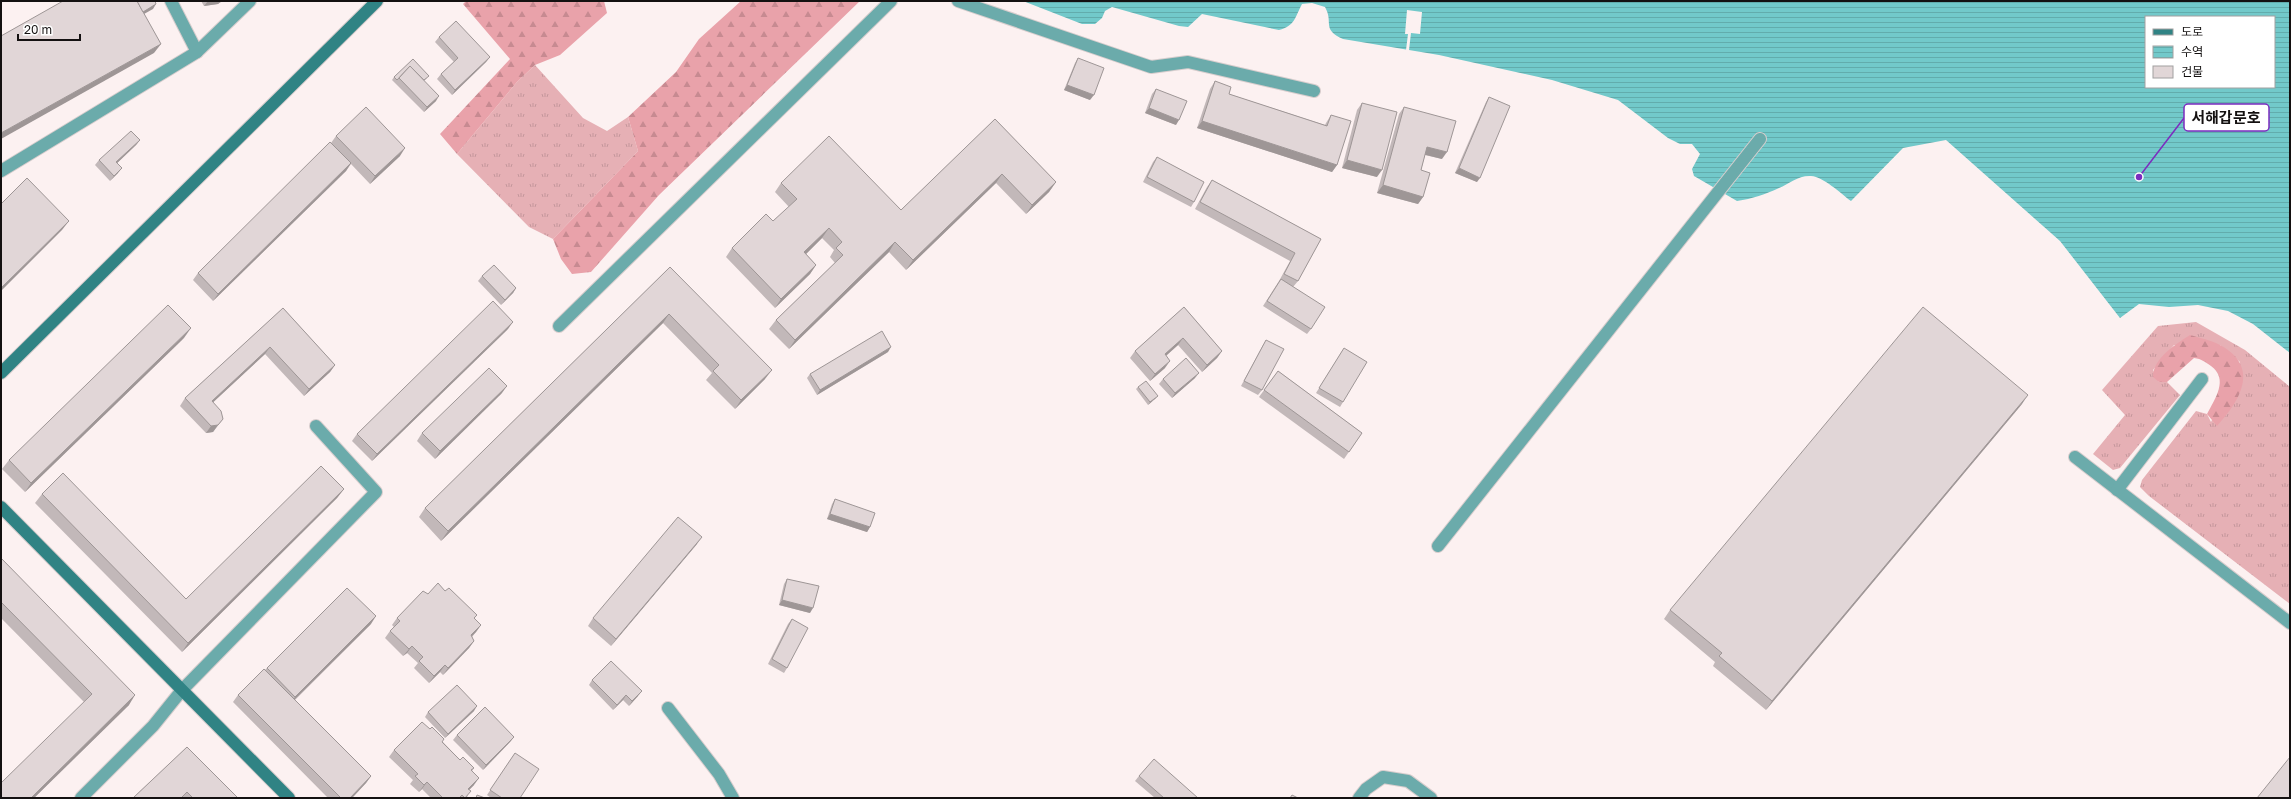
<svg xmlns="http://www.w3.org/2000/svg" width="2291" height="799" viewBox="0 0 2291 799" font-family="'Golos Text','Noto Sans KR',sans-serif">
<defs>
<pattern id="grass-tufts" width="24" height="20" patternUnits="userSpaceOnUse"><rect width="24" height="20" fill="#e6b0b5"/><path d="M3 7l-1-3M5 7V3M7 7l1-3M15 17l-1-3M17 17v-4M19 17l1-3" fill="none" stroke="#c4969b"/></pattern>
<pattern id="forest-firs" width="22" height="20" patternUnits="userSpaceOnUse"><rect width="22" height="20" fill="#e9a2aa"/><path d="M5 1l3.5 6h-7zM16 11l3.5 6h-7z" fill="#c78a91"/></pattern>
<pattern id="water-rules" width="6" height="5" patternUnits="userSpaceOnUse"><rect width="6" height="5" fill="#72c9ca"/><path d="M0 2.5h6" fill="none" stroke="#62acac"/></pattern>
</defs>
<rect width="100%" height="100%" fill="#fcf1f1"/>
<g fill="url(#grass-tufts)">
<path d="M535 65 583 118 607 131 628 117 638 151 553 239 529 227 457 154 517 82Z"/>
<path d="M2196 322 2245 350 2290 387V604L2149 496 2140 487 2142 480 2196 411 2207 414 2211 422 2240 362 2220 345H2174L2153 370 2159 382H2167L2180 395 2120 468 2113 470 2093 454 2125 415 2102 390 2158 326Z"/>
</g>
<g fill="url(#forest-firs)">
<path d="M466 1H604L607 13 560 55 535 65 517 82 457 154 440 134 510 59 463 4Z"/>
<path d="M741 1H860L659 195 591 272 572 274 561 259 553 239 638 151 628 117 676 72 699 39Z"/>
<path d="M2190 335C2200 338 2211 340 2220 345 2261 367 2240 401 2217 426L2207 414C2215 399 2229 379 2211 366 2205 362 2202 359 2194 358L2167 382H2159L2153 377C2153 358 2176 344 2190 335Z"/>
</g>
<path fill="url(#water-rules)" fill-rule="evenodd" d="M1023 1H2290V353L2253 324 2228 311 2198 305 2169 307 2139 304 2120 318 2060 241 1946 140 1903 148 1851 201C1840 193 1824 177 1811 176 1799 175 1789 184 1779 188 1766 194 1752 199 1737 201L1694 176 1692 169 1700 154 1692 144H1680L1668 138 1618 100 1552 80 1439 55 1343 39C1321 29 1334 23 1325 7L1312 3 1302 4C1295 17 1295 26 1279 30L1202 14 1188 27 1179 26 1112 7 1105 11 1102 18 1095 24H1082ZM2146 17H2274V87H2146Z"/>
<path fill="#fcf1f1" d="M1407 10 1422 12 1420 34 1411 33 1409 50H1406L1408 34H1405Z"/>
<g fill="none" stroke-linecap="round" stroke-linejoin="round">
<defs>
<path id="lane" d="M1438 546 1760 139"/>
<g id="street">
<path d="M171 1 197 52"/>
<path d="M958 1 1151 67 1188 62 1314 91"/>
<path d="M1 171 197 52 250 1"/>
<path d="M559 326 891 1"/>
<path d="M2075 457 2290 623"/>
<path d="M2117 490 2202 379"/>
<path d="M668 708 719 774 733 798"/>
<path d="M81 798 153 726 182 690 376 492 316 426"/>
<path d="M1359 798 1366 789 1383 777 1408 781 1431 798"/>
</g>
<g id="secondary">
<path d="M1 373 377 1"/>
<path d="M1 507 289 798"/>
</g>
</defs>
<use href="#lane" stroke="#d7cdcd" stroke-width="14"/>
<use href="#street" stroke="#d7cdcd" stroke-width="14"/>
<use href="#secondary" stroke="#d7cdcd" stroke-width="14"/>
<use href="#lane" stroke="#6babab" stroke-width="12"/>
<use href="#street" stroke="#6babab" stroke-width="12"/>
<use href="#secondary" stroke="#308384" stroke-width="12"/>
</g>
<g fill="#c2b8b9">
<path d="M201 1H222L218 4 204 6Z"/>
<path d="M439 37 490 57 486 62 452 95 437 79 441 74 454 62 435 42Z"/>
<path d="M1078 58 1090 100 1064 90 1075 63Z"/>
<path d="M394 77 427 78 424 81 436 101 424 112 392 80Z"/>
<path d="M1215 81 1229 94 1325 125 1326 123 1331 115 1337 165 1332 172 1197 128 1210 89Z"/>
<path d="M1156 89 1176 125 1145 113 1152 94Z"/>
<path d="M1489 97 1477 182 1455 173 1486 102Z"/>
<path d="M1362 103 1377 177 1342 168 1357 110Z"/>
<path d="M1404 107 1442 159 1425 155 1421 170 1423 197 1418 204 1377 193 1399 114Z"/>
<path d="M995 119 1056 182 1049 192 1026 214 996 183 906 270 889 252 789 349 769 329 776 320 835 263 830 257 834 250 822 238 806 254 816 265 810 274 775 308 726 257 732 248 773 221 789 207 775 192 781 183 901 210Z"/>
<path d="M336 136 400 156 370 184 351 164 346 171 213 301 193 280 198 273 343 155 331 143Z"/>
<path d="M140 140 136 145 117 163 118 173 110 181 95 165 99 160Z"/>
<path d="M1157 157 1194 202 1191 207 1143 182 1153 162Z"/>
<path d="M1212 180 1321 239 1298 281 1293 287 1311 329 1307 334 1263 306 1279 281 1290 261 1195 209 1207 187Z"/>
<path d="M670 267 765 379 735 409 706 380 712 373 663 323 441 541 419 517 425 508Z"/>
<path d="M482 276 516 288 513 293 501 305 478 281Z"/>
<path d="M1184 307 1222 351 1217 358 1202 372 1178 345 1166 356 1165 368 1150 381 1130 358 1135 351Z"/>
<path d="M283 308 335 365 330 372 304 396 265 354 213 402 223 419 213 432 206 433 180 406 185 398Z"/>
<path d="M508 329 372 461 352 441 357 434Z"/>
<path d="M184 338 25 492 2 469 9 460Z"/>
<path d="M1266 340 1262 390 1258 395 1241 386 1263 345Z"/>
<path d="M1344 348 1343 402 1340 407 1316 393Z"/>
<path d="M888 352 817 395 807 378 810 374Z"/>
<path d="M1278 371 1362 433 1344 459 1259 397Z"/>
<path d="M1195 378 1172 398 1159 384 1163 379Z"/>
<path d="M1138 387 1156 398 1148 405 1136 389Z"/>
<path d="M502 393 435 459 417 441 422 433Z"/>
<path d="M2022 404 1766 710 1713 666 1715 662 1664 619 1670 610Z"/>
<path d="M344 489 337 498 182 652 35 503 42 494 186 599Z"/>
<path d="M835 499 870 527 867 532 827 519 832 504Z"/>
<path d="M697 544 611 646 588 626 593 618Z"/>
<path d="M1 558 129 705 34 798H1L84 702 1 618Z"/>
<path d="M787 579 810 613 779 605 784 584Z"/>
<path d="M445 591 477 615 474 619 481 625 476 632 472 637 474 641 469 648 443 675 440 672 429 683 414 668 418 663 407 653 403 656 385 638 390 631 394 627 392 625 397 618 428 594Z"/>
<path d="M792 619 787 668 784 673 768 664 788 624Z"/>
<path d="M371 624 295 700 371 776 366 783 352 798H328L233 702 238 695 267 668Z"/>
<path d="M592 680 638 696 629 706 623 700 613 710 589 685Z"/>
<path d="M474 711 445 738 425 717 428 712Z"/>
<path d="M457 735 514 737 510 742 483 770 453 740Z"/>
<path d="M443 742 460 760 474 768 472 771 474 785 469 790 467 798H431L422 789 419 792 410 784 413 780 389 757 394 750Z"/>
<path d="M187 747 238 798H133Z"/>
<path d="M515 753 520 798H491L487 795Z"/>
<path d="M1139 776 1198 798H1155L1135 781Z"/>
</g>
<g fill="#9e9696">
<path d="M208 1H222L218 4 204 6Z"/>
<path d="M156 4 153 9 135 19 138 14Z"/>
<path d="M161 44 154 53 1 139V133Z"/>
<path d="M490 57 486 62 452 95 455 90Z"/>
<path d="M1067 85 1094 95 1090 100 1064 90Z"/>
<path d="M439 96 436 101 424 112 427 107Z"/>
<path d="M1149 108 1179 120 1176 125 1145 113Z"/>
<path d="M1202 121 1337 165 1332 172 1197 128Z"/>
<path d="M140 140 136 145 113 167 116 162Z"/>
<path d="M1427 147 1447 152 1442 159 1422 154Z"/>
<path d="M405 148 400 156 370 184 375 176Z"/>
<path d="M1347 160 1382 170 1377 177 1342 168Z"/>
<path d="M351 163 346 171 213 301 218 294Z"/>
<path d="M122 168 118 173 110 181 114 176Z"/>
<path d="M1459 168 1480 178 1477 182 1455 173Z"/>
<path d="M1002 174 996 183 906 270 913 260Z"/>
<path d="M1056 182 1049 192 1026 214 1032 205Z"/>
<path d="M1383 185 1423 197 1418 204 1377 193Z"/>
<path d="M69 221 62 230 1 291V288Z"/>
<path d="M829 228 822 238 798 262 804 252Z"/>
<path d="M895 242 889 252 789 349 795 340Z"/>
<path d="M816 265 810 274 775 308 781 299Z"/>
<path d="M516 288 513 293 501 305 505 300Z"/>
<path d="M669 314 663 323 441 541 448 531Z"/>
<path d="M513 322 508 329 372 461 377 454Z"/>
<path d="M191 328 184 338 25 492 31 483Z"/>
<path d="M1183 338 1178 345 1160 361 1165 354Z"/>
<path d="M270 347 265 354 207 408 212 401Z"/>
<path d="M891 347 888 352 817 395 820 390Z"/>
<path d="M1222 351 1217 358 1202 372 1207 365Z"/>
<path d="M1170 361 1165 368 1150 381 1155 374Z"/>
<path d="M335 365 330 372 304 396 309 389Z"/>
<path d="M772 370 765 379 735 409 741 400Z"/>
<path d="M1199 373 1195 378 1172 398 1175 393Z"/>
<path d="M507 386 502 393 435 459 440 451Z"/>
<path d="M2028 395 2022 404 1766 710 1772 701Z"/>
<path d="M1158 396 1156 398 1148 405 1150 402Z"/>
<path d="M218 425 213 432 206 433 211 426Z"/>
<path d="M344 489 337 498 182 652 188 643Z"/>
<path d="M830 514 870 527 867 532 827 519Z"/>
<path d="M702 537 697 544 611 646 616 639Z"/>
<path d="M782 600 813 608 810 613 779 605Z"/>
<path d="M376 616 371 624 290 704 295 697Z"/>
<path d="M481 625 476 632 466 642 471 635Z"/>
<path d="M474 641 469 648 443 675 448 668Z"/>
<path d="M412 646 407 653 403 656 409 649Z"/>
<path d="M445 665 440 672 429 683 434 676Z"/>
<path d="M642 691 638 696 629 706 632 701Z"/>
<path d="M135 695 129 705 34 798H31Z"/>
<path d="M626 695 623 700 613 710 617 705Z"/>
<path d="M477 706 474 711 445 738 448 734Z"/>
<path d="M514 737 510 742 483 770 486 765Z"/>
<path d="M371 776 366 783 352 798H350Z"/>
<path d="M479 778 474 785 463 796 468 789Z"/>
<path d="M427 782 422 789 419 792 424 785Z"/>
</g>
<g fill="#e1d6d7" stroke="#9e9696">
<path d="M63 1H137L161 44 1 133V36Z"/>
<path d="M137 1H155L156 4 143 12Z"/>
<path d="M456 21 490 57 455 90 441 74 458 58 439 37Z"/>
<path d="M1078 58 1104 68 1094 95 1067 85Z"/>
<path d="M413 59 429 76 424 80 410 66 397 80 394 77Z"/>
<path d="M410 66 439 96 427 107 399 78Z"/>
<path d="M1215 81 1231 87 1229 94 1327 126 1331 115 1351 121 1337 165 1202 121Z"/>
<path d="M1156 89 1187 101 1179 120 1149 108Z"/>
<path d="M1489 97 1510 106 1480 178 1459 168Z"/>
<path d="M1362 103 1397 112 1382 170 1347 160Z"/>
<path d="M366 107 405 148 375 176 336 136Z"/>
<path d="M1404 107 1456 121 1447 152 1427 147 1421 170 1430 173 1423 197 1383 185Z"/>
<path d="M995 119 1056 182 1032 205 1002 174 913 260 895 242 795 340 776 320 843 255 836 248 842 242 829 228 804 252 816 265 781 299 732 248 766 214 773 221 797 199 781 183 829 136 901 210Z"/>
<path d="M131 131 140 140 116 162 122 168 114 176 99 160Z"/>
<path d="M330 142 351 163 218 294 198 273Z"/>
<path d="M1157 157 1204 182 1194 202 1147 177Z"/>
<path d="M27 178 69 221 1 288V204Z"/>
<path d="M1212 180 1321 239 1298 281 1284 274 1295 253 1200 202Z"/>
<path d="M494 265 516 288 505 300 482 276Z"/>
<path d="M670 267 772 370 741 400 713 371 719 365 669 314 448 531 425 508Z"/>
<path d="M1281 279 1325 307 1311 329 1267 301Z"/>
<path d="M493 301 513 322 377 454 357 434Z"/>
<path d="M168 305 191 328 31 483 9 460Z"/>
<path d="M1184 307 1222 351 1207 365 1183 338 1165 354 1170 361 1155 374 1135 351Z"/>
<path d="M1923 307 2028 395 1772 701 1719 656 1722 653 1670 610Z"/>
<path d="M283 308 335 365 309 389 270 347 212 401 221 411 223 419 218 425 211 426 185 398Z"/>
<path d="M882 331 891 347 820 390 810 374Z"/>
<path d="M1266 340 1284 349 1262 390 1244 381Z"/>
<path d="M1344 348 1367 362 1343 402 1319 388Z"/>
<path d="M1186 358 1199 373 1175 393 1163 379Z"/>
<path d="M489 368 507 386 440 451 422 433Z"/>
<path d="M1278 371 1362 433 1349 452 1264 390Z"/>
<path d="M1146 381 1158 396 1150 402 1138 387Z"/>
<path d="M321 466 344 489 188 643 42 494 63 473 186 599Z"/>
<path d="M835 499 875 513 870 527 830 514Z"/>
<path d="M678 517 702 537 616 639 593 618Z"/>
<path d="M1 558 135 695 31 798H1V783L92 694 1 602Z"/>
<path d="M787 579 819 586 813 608 782 600Z"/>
<path d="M438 583 445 591 449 588 477 615 474 618 481 625 471 635 474 641 448 668 445 665 434 676 419 661 423 657 412 646 409 649 390 631 400 621 397 618 423 591 428 594Z"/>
<path d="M347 588 376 616 295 697 267 668Z"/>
<path d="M792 619 808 628 787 668 772 659Z"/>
<path d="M611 661 642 691 632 701 626 695 617 705 592 680Z"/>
<path d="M264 669 371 776 350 798H341L238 695Z"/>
<path d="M457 685 477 706 448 734 428 712Z"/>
<path d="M485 707 514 737 486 765 457 735Z"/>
<path d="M422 722 430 729 432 727 444 739 442 742 460 760 463 757 474 768 471 770 479 778 468 789 471 791 465 798 462 795 459 798H443L427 782 424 785 415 776 418 774 394 750Z"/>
<path d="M187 747 238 798H193L187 792 181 798H133Z"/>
<path d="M515 753 539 769 520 798H502L490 790Z"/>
<path d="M2290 757V798H2257Z"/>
<path d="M1154 759 1198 798H1164L1139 776Z"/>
<path d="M477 795 485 798H476Z"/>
<path d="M1292 795 1298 798H1290Z"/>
</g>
<path fill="none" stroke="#7b2cbf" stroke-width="1.5" d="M2139 177L2184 118"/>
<circle fill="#7b2cbf" stroke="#fff" stroke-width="1.5" cx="2139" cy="177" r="4"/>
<rect fill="#fff" stroke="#7b2cbf" stroke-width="1.5" x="2184" y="104" width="85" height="27" rx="4"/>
<g font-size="15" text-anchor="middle" font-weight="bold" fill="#141111">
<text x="2226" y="123">서해갑문호</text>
</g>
<rect width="2291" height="799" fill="none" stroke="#141111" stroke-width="4"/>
<rect x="2145" y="16" width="130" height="72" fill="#ffffff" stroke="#a1a0a0"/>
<rect x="2153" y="29" width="20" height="6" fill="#308384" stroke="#a1a0a0"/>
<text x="2181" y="36" font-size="12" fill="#141111">도로</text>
<rect x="2153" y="46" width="20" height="12" fill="url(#water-rules)" stroke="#a1a0a0"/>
<text x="2181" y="56" font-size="12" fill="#141111">수역</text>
<rect x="2153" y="66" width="20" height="12" fill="#e1d6d7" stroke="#a1a0a0"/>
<text x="2181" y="76" font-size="12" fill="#141111">건물</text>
<path d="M18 34v6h62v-6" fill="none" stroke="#141111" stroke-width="2"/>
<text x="24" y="34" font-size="12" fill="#141111" stroke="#ffffff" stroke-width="3" paint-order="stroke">20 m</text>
</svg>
